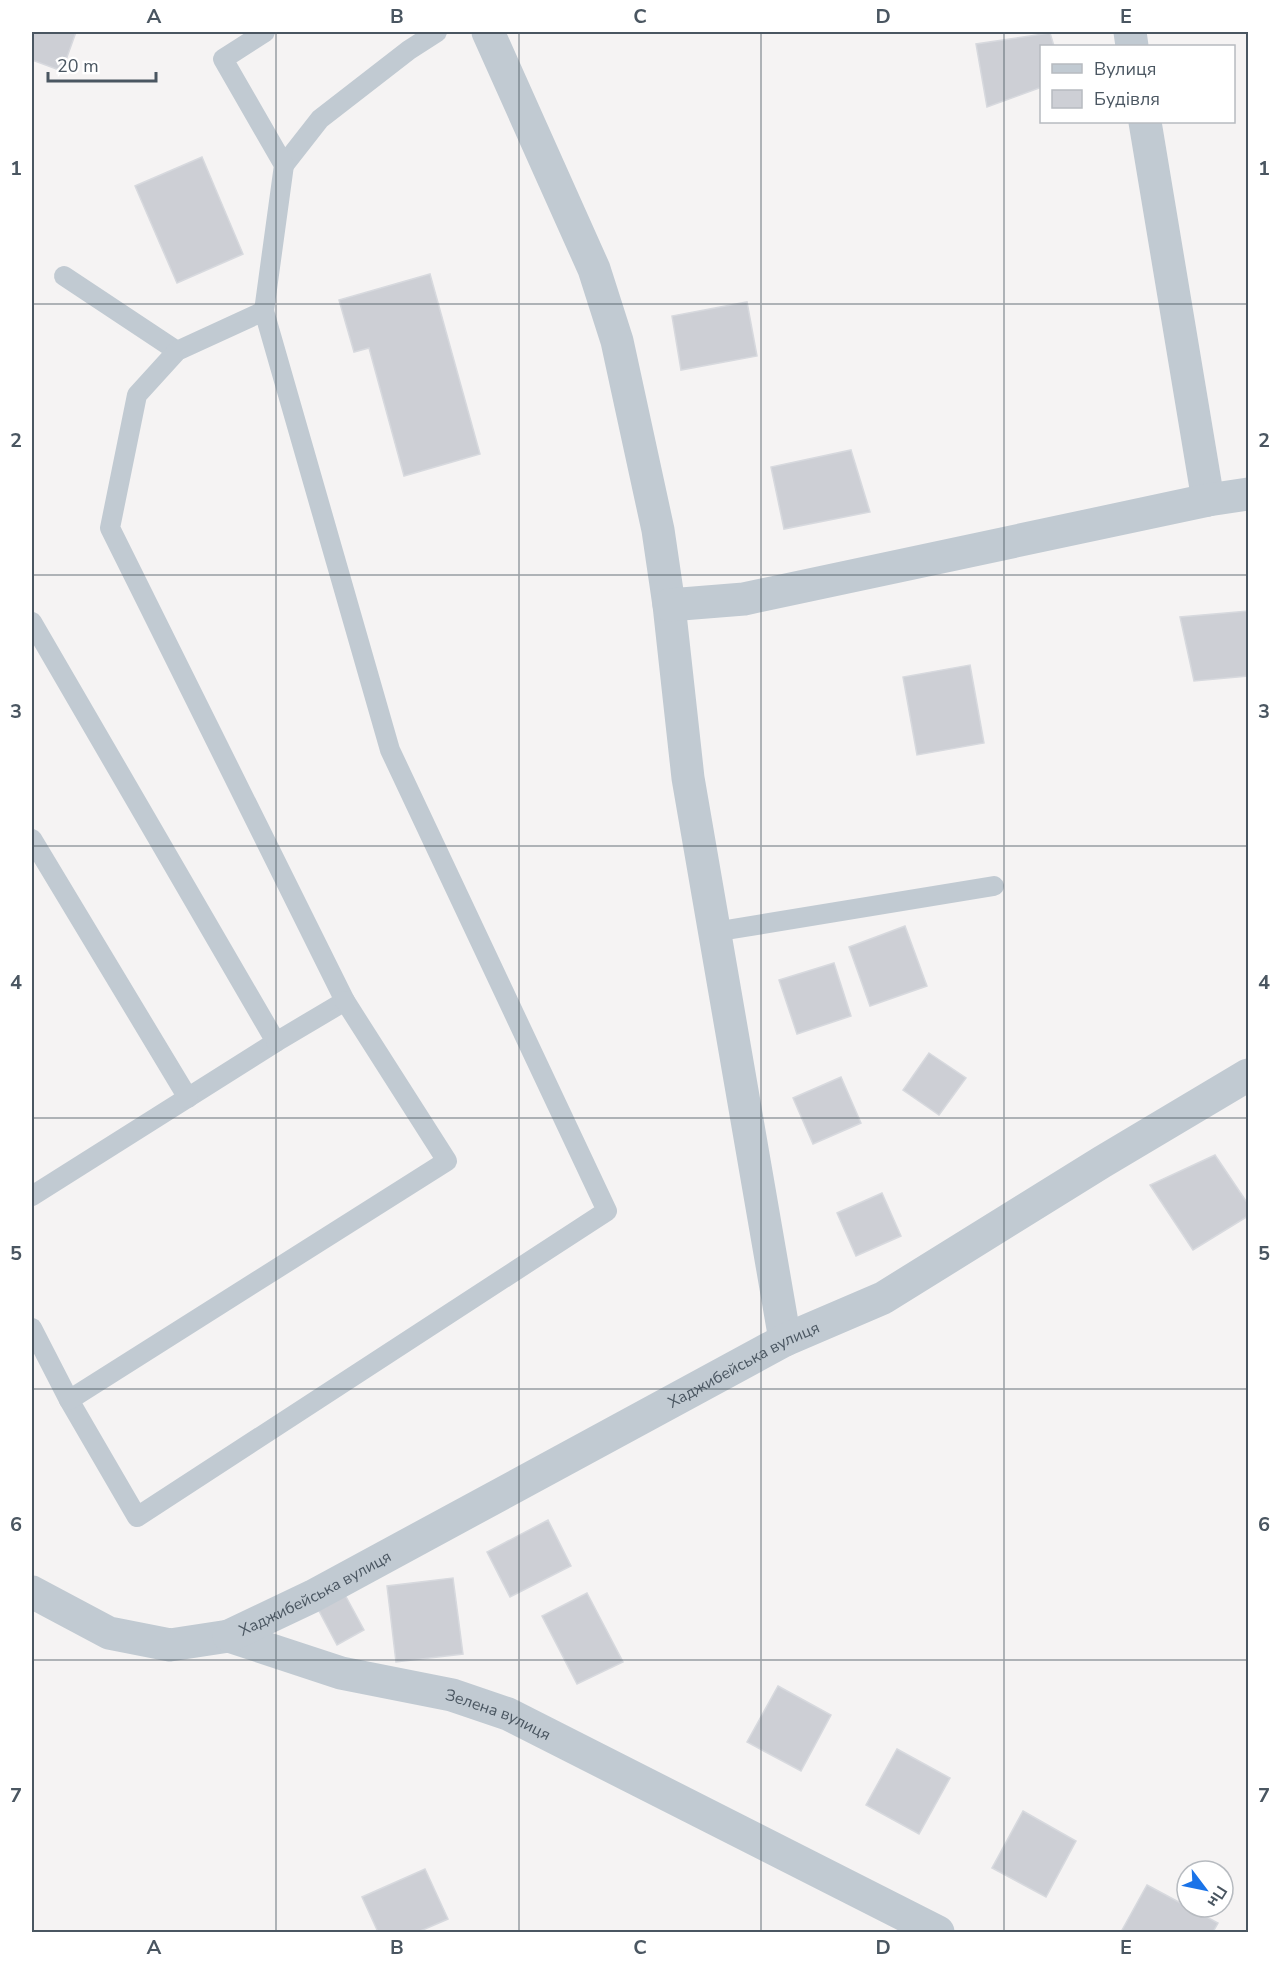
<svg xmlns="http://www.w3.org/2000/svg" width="1280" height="1964" viewBox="0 0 1280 1964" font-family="'Nunito Sans',sans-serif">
<rect width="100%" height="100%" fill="#f5f3f3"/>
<g fill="#cdcfd5" stroke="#d7d9de" stroke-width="1.5">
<path d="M32 32H76L62 71 32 60Z"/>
<path d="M1050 33 1054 46H1042V87L987 107 976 44Z"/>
<path d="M202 157 243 254 177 283 135 186Z"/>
<path d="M430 274 480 454 404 476 369 348 354 352 339 300Z"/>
<path d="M747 302 757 356 681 370 672 316Z"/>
<path d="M851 450 870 512 784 529 771 467Z"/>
<path d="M1248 611V676L1194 681 1180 617Z"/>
<path d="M970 665 984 743 917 755 903 677Z"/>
<path d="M905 926 927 986 870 1006 849 947Z"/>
<path d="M834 963 851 1016 797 1034 779 980Z"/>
<path d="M929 1053 966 1078 939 1115 903 1090Z"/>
<path d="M841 1077 861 1123 813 1144 793 1098Z"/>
<path d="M1215 1155 1248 1204V1216L1193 1250 1150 1185Z"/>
<path d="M882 1193 901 1236 856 1256 837 1213Z"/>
<path d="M548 1520 571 1566 510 1597 487 1552Z"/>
<path d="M453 1578 463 1654 396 1662 387 1586Z"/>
<path d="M344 1593 364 1630 337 1645 317 1607Z"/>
<path d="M587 1593 623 1662 577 1684 542 1616Z"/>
<path d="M778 1686 831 1715 801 1771 747 1742Z"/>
<path d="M897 1749 950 1778 919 1834 866 1805Z"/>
<path d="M1023 1811 1076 1841 1046 1897 992 1868Z"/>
<path d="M425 1869 448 1919 418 1932H378L362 1897Z"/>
<path d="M1147 1885 1218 1923 1213 1932H1121Z"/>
</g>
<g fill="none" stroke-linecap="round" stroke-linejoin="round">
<g stroke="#c1cad2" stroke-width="20">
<path d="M284 165 320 119 409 50 437 32"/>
<path d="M64 276 177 351"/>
<path d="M264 311 284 165 223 59 265 32"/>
<path d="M32 622 276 1042 32 1196"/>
<path d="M32 839 188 1098"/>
<path d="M714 932 994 886"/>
<path d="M32 1328 69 1400 137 1517 607 1211 390 750 264 311 177 351 137 395 110 528 345 1001 276 1042"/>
<path d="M69 1400 447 1161 345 1001"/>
</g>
<g stroke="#c1cad2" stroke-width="33">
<path d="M488 32 594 269 617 341 658 530 669 605 688 778 785 1340"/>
<path d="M1130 32 1132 46"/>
<path d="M1145 122 1208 500"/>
<path d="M669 605 744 599 1208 500 1248 494"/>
<path id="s1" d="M32 1592 109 1633 170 1645 229 1636 341 1673 452 1695 508 1714 938 1932"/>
<path id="s2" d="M229 1636 313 1596 785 1340 883 1298 1102 1162 1248 1075"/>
</g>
</g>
<path fill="none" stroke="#4a5661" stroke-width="1.5" stroke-opacity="0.55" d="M276 32V1932M519 32V1932M761 32V1932M1004 32V1932M32 304H1248M32 575H1248M32 846H1248M32 1118H1248M32 1389H1248M32 1660H1248"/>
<g text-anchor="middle" stroke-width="4.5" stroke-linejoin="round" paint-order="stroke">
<g font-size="16" fill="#4a5661" stroke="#fff">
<text dy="6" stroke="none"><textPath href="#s2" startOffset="582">Хаджибейська вулиця</textPath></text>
<text dy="6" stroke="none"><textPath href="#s2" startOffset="96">Хаджибейська вулиця</textPath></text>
<text dy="6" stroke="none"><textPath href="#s1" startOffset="490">Зелена вулиця</textPath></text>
</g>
</g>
<rect width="1280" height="1964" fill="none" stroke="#ffffff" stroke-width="66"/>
<rect x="1040" y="45" width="195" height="78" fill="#ffffff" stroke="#b7bbc0" stroke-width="1.5"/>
<rect x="1052" y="64" width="30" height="9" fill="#c1cad2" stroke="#b7bbc0" stroke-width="1.5"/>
<text x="1094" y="75" font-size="18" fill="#4a5661">Вулиця</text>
<rect x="1052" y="90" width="30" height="18" fill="#cdcfd5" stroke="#b7bbc0" stroke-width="1.5"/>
<text x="1094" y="105" font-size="18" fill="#4a5661">Будівля</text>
<g transform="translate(1205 1889) rotate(122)"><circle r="28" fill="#ffffff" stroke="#b7bbc0" stroke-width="1.5"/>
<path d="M0-4.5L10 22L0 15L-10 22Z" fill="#1a73e8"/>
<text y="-9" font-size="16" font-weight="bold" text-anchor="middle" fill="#4a5661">Пн</text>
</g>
<path d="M48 72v9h108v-9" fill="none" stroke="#4a5661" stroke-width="3"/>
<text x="57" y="72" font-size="18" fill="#4a5661" stroke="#ffffff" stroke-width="4.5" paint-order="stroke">20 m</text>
<rect x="33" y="33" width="1214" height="1898" fill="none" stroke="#4a5661" stroke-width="2"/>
<g font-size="20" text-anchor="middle" font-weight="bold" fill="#4a5661">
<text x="154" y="23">A</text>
<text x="397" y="23">B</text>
<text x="640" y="23">C</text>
<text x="883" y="23">D</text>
<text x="1126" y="23">E</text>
<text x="16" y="175">1</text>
<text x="1264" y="175">1</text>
<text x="16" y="447">2</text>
<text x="1264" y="447">2</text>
<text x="16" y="718">3</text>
<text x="1264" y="718">3</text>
<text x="16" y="989">4</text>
<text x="1264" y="989">4</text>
<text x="16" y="1260">5</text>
<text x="1264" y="1260">5</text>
<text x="16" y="1531">6</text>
<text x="1264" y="1531">6</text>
<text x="16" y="1802">7</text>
<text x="1264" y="1802">7</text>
<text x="154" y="1954">A</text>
<text x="397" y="1954">B</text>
<text x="640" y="1954">C</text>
<text x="883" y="1954">D</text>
<text x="1126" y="1954">E</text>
</g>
</svg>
